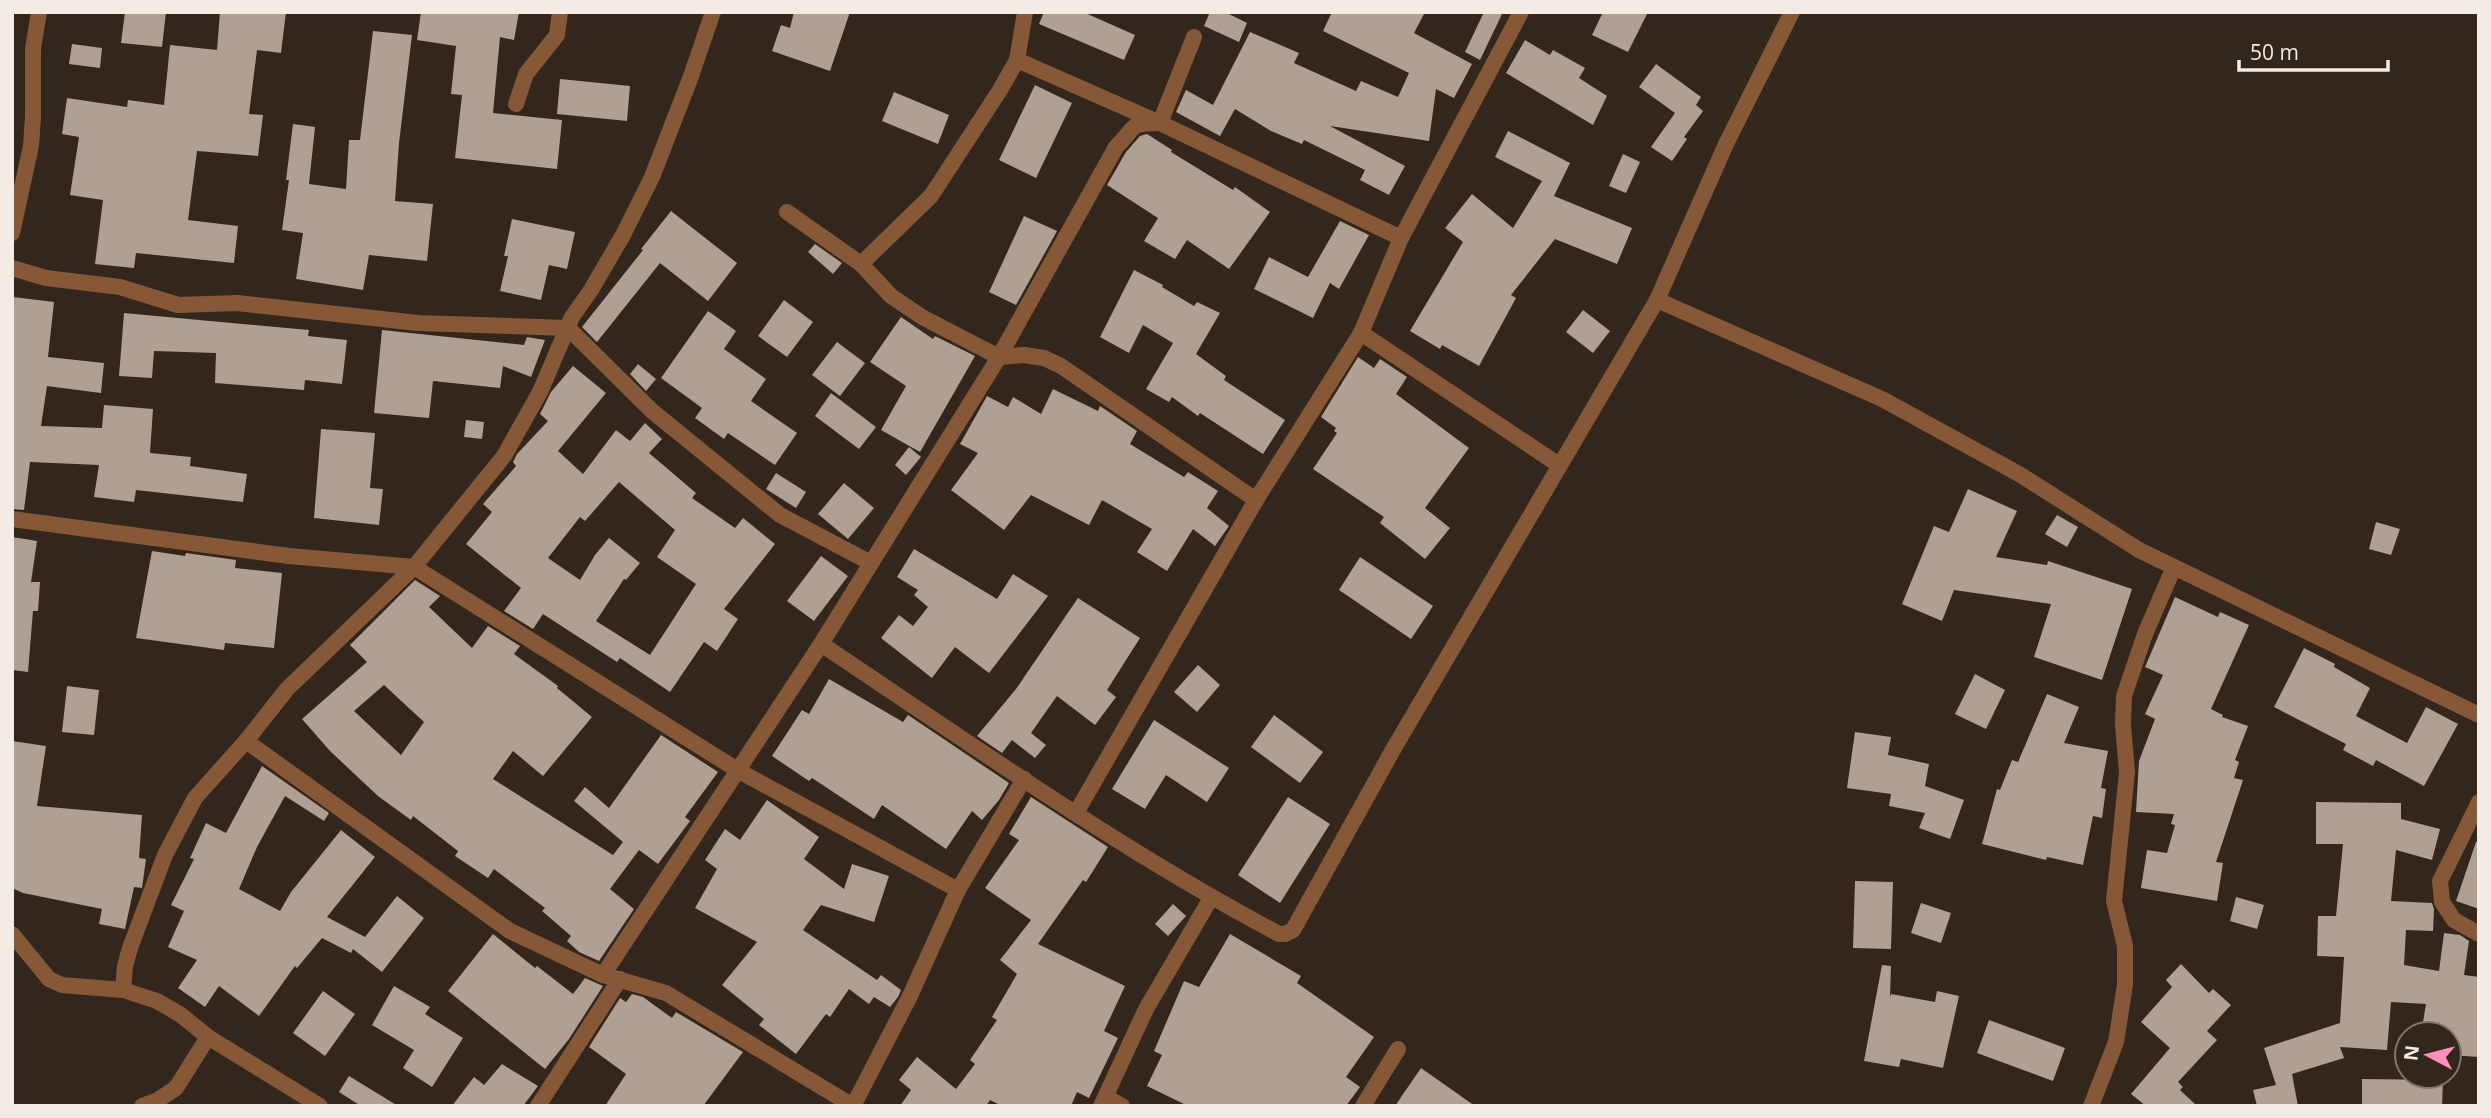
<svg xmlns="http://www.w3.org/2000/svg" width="2491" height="1118" viewBox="0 0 2491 1118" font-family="'Open Sans',sans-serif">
<rect width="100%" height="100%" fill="#33261c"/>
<g fill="#b09f93" fill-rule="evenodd">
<path d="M125 12H166L162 47 121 43Z"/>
<path d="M220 12H286L281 53 257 50 249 114 263 115 258 156 197 151 188 220 238 226 234 263 136 253 134 268 95 264 103 200 70 195 79 137 62 134 67 98 127 107 128 100 164 105 170 45 217 50Z"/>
<path d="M421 12H519L514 40 500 37 493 113 562 120 557 169 455 158 462 95 451 94 456 46 417 40Z"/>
<path d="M794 12H850L830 71 772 51 781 25 790 28Z"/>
<path d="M1044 12H1083L1135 35 1124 60 1039 24Z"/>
<path d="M1210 12H1225L1247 23 1239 42 1204 26Z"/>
<path d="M1332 12H1425L1414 33 1472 64 1454 98 1436 89 1429 141 1330 126 1405 166 1389 195 1360 180 1365 170 1304 140 1302 144 1271 131 1235 109 1220 136 1176 112 1186 90 1213 105 1250 32 1299 53 1294 63 1356 91 1361 81 1398 97 1409 73 1323 31Z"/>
<path d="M1484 12H1503L1480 60 1465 52Z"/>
<path d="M1603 12H1648L1628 52 1592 35Z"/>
<path d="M373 31 412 35 399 143 395 201 433 204 427 261 369 255 363 290 296 279 303 233 282 230 289 180H286L293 124 315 127 309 184 346 189 349 140H360Z"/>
<path d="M1525 40 1550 55 1553 50 1585 68 1579 78 1607 96 1593 125 1506 73Z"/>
<path d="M72 44 102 48 100 68 69 64Z"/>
<path d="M1656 64 1701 97 1696 105 1703 111 1684 137 1687 139 1672 161 1651 147 1675 113 1639 87Z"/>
<path d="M560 79 630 86 627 121 557 114Z"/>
<path d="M1035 85 1072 103 1036 178 999 160Z"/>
<path d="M894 92 949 115 938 144 882 121Z"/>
<path d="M1508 131 1570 163 1554 196 1632 228 1617 264 1555 239 1511 295 1516 298 1479 366 1442 345 1440 349 1410 331 1463 242 1445 228 1472 194 1513 228 1542 181 1495 157Z"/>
<path d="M1147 134 1172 150 1171 152 1233 190 1235 187 1270 212 1229 269 1187 240 1175 259 1144 241 1158 218 1107 185 1126 152 1140 136Z"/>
<path d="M1623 154 1640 162 1626 193 1609 186Z"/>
<path d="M671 211 737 263 708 301 660 263 597 342 582 327 643 250 641 249Z"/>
<path d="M1024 216 1057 231 1016 305 989 292Z"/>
<path d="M512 219 575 232 567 269 549 265 541 300 500 291 508 256H504Z"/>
<path d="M1340 221 1369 235 1339 289 1330 283 1313 318 1254 289 1269 257 1308 277Z"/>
<path d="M815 244 842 263 833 274 808 252Z"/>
<path d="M1134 270 1163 285 1162 287 1194 306 1197 302 1220 313 1196 354 1226 376 1224 380 1285 420 1263 454 1200 413 1198 416 1172 397 1169 402 1146 389 1173 343 1143 325 1129 353 1100 337Z"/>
<path d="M13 297 54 302 48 357 104 363 101 393 47 386 41 426 102 428 104 405 153 409 150 453 191 457 190 466 247 474 243 502 136 490 134 502 94 497 99 465 30 462 24 510 12 509Z"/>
<path d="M784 300 813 322 787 357 758 336Z"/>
<path d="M1583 310 1610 331 1593 353 1566 332Z"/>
<path d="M708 311 736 331 724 349 766 379 751 401 797 433 775 465 728 433 724 439 695 418 702 408 661 378Z"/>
<path d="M124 313 309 330 308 336 347 340 342 384 305 380 304 390 215 383 216 353 154 351 152 378 119 376Z"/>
<path d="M901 317 933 339 935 336 975 356 920 452 881 430 906 386 870 362Z"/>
<path d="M382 330 524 345 527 337 545 340 531 377 503 366 500 388 433 381 429 418 374 413Z"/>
<path d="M837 342 865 363 840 396 812 375Z"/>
<path d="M1358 357 1374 368 1380 359 1407 377 1396 394 1469 448 1425 508 1450 528 1425 559 1380 523 1384 517 1313 469 1337 433 1334 431 1336 428 1321 417Z"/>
<path d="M638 364 656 379 646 391 630 374Z"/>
<path d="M573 366 606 393 558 451 583 474 616 430 630 441 645 423 662 439 649 453 696 493 692 498 735 528 743 518 775 544 724 609 738 619 717 651 704 642 670 692 620 658 617 662 543 614 533 629 504 611 521 588 466 544 492 512 483 504 516 466 513 462 517 454 548 421 540 414 551 392ZM619 482 675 530 657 557 696 584 650 655 596 621 624 579 626 580 640 563 609 538 595 555 580 580 548 558 580 517 585 521Z"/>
<path d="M1053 389 1098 411 1100 406 1137 431 1130 444 1184 477 1188 472 1218 491 1207 508 1229 526 1215 546 1193 529 1167 571 1137 552 1152 529 1102 500 1089 525 1031 495 1004 530 951 490 978 453 960 444 987 396 1008 407 1013 397 1041 414Z"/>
<path d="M831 393 876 427 859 449 815 416Z"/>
<path d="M466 420 484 422 482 439 464 437Z"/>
<path d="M321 429 375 433 370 488 383 489 379 525 314 518Z"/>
<path d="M909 447 921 457 906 475 895 465Z"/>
<path d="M776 473 806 492 796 508 766 489Z"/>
<path d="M844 483 874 508 848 539 818 514Z"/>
<path d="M1968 489 2017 511 1996 557 2047 565 2048 561 2132 589 2102 680 2034 657 2051 604 1954 590 1942 621 1902 604 1934 526 1949 532Z"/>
<path d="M2057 515 2078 527 2067 547 2045 534Z"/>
<path d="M2376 522 2400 529 2391 555 2369 549Z"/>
<path d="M12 537 37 541 31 582H40L38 611H33L28 672 12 670Z"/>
<path d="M914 549 997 599 1013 574 1048 596 989 673 955 647 932 678 881 638 899 615 913 626 928 607 914 595 918 590 897 577Z"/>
<path d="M152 551 185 556 186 553 236 560 235 568 282 573 274 648 225 643 224 650 136 638Z"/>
<path d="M821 556 848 576 814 621 787 601Z"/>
<path d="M1360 557 1433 606 1411 639 1339 590Z"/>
<path d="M415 580 440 596 429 607 472 648 488 626 520 646 514 654 558 686 557 688 592 717 543 776 513 751 493 779 613 855 623 842 574 801 585 787 609 808 661 735 718 772 685 817 690 821 658 864 639 850 610 889 634 909 599 961 579 952 567 941 571 936 542 911 545 908 494 869 488 878 455 856 458 851 413 816 411 820 378 796 330 751 302 719 367 662 350 645ZM384 685 424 722 401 755 354 711Z"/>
<path d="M2175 597 2218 617 2220 612 2249 625 2211 709 2223 715 2222 717 2248 726 2235 760 2239 762 2234 778 2243 780 2216 862 2223 863 2217 901 2141 888 2147 850 2167 853 2175 825 2171 824 2174 814 2136 812 2139 761 2155 719 2145 714 2163 675 2145 667Z"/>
<path d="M1078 598 1140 638 1107 690 1116 697 1095 725 1057 696 1031 733 1046 745 1035 758 1012 740 1002 753 977 736 1016 689Z"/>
<path d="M2304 648 2335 664 2334 667 2370 688 2356 716 2407 743 2426 707 2458 724 2424 786 2376 760 2373 766 2343 750 2346 744 2274 707Z"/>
<path d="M1198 665 1220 685 1197 712 1174 692Z"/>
<path d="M1975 674 2005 690 1986 729 1955 714Z"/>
<path d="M829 679 903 722 908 715 1009 783 999 800 982 820 972 811 946 849 882 805 874 819 812 778 809 781 772 756 802 710 809 714Z"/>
<path d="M67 686 99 690 94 735 62 732Z"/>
<path d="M2047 694 2079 707 2064 743 2108 751 2101 788 2106 789 2102 818 2093 816 2083 865 2047 857 2046 860 1982 844 1997 789 2000 790 2012 760 2018 762Z"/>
<path d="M1274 715 1323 752 1300 783 1251 747Z"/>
<path d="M1154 720 1229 768 1207 802 1166 775 1145 809 1112 789Z"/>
<path d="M1855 732 1891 737 1888 755 1929 764 1925 786 1964 800 1950 839 1919 828 1925 813 1889 806 1891 794 1847 788Z"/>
<path d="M12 741 46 746 37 806 142 815 139 858 146 859 142 888 134 887 125 929 99 924 102 909 23 893 12 888Z"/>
<path d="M262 766 329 813 324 821 285 796 257 847 239 889 280 911 291 892 341 830 375 857 327 917 365 937 397 896 424 918 382 972 353 949 351 953 322 938 297 968 295 966 259 1016 219 986 205 1007 178 988 197 960 168 947 184 911 171 905 194 859 190 858 206 823 226 833Z"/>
<path d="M1031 797 1108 847 1086 882 1083 880 1038 944 1125 986 1104 1031 1118 1038 1089 1098 1077 1092 1071 1106H1002L990 1100 986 1106H900L911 1090 899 1080 917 1057 956 1089 975 1064 970 1060 997 1020 992 1017 1017 974 1000 960 1031 920 985 888 1019 840 1009 834Z"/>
<path d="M1288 797 1330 824 1280 903 1238 875Z"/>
<path d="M767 800 819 837 804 859 844 889 852 864 889 876 874 922 821 905 803 930 877 980 881 975 901 990 898 997 890 1007 874 997 869 1004 849 989 830 1017 826 1014 796 1054 759 1025 764 1019 722 985 757 942 695 908 717 869 705 860 725 829 740 840Z"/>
<path d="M2316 802 2401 803V819L2440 829 2432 860 2396 850 2391 901 2432 903 2434 909 2433 931 2406 930 2404 965 2439 971 2444 933 2460 935 2469 941 2464 975 2479 977V1057L2449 1055V1034H2434L2435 1024 2423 1022 2426 1004 2391 1002 2387 1050 2340 1047 2344 1058 2292 1074 2298 1106H2257L2253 1090 2276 1085 2264 1048 2340 1023 2344 957 2317 956 2318 916H2336L2343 844H2316Z"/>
<path d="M2476 842H2479V909L2456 901Z"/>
<path d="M1855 881 1893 882 1891 949 1853 948Z"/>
<path d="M2236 897 2264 905 2257 929 2230 921Z"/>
<path d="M1921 903 1951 913 1941 943 1911 933Z"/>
<path d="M1173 904 1186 916 1168 936 1155 924Z"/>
<path d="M493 934 535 968 537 966 573 994 585 978 603 986 569 1039 545 1069 448 991Z"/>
<path d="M1230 934 1301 976 1297 983 1374 1037 1346 1077 1360 1087 1346 1106H1188L1147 1086 1162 1055 1154 1051 1184 981 1199 987Z"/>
<path d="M2181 964 2209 993 2213 989 2231 1005 2207 1031 2217 1040 2178 1082 2183 1087 2180 1090 2197 1106H2146L2131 1094 2170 1048 2141 1022 2172 987 2166 980Z"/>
<path d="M1882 965 1891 966 1890 997 1891 994 1935 1002 1937 991 1959 996 1943 1068 1901 1059 1899 1067 1864 1061Z"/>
<path d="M394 986 430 1007 425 1014 463 1038 432 1087 403 1068 414 1050 372 1025Z"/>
<path d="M323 991 355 1014 325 1056 293 1033Z"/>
<path d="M632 994 643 997 672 1018 676 1012 743 1052 703 1106H605L626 1074 589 1047 620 998 626 1002Z"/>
<path d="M1989 1020 2065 1048 2053 1081 1977 1053Z"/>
<path d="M502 1064 538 1086 523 1106H452L474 1077 484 1085Z"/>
<path d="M1421 1068 1475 1106H1395Z"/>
<path d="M349 1076 398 1106H361L339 1092Z"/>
<path d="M2362 1079 2443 1080 2442 1106 2362 1105Z"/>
</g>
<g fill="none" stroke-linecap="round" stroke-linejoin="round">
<g stroke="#875838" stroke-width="16">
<path d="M1017 60 1025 12"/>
<path d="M516 104 526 74 557 35 560 12"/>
<path d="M787 212 861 264 891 296 922 317 999 357 1024 355 1044 358 1061 366 1256 500"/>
<path d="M12 233 31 146 33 117V49L39 12"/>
<path d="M861 264 931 196 1000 90 1017 60 1160 123 1401 238"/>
<path d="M12 268 46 278 120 287 178 305 237 303 418 323 568 328 652 411 780 515 871 563"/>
<path d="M1657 300 1882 399 2019 474 2139 550 2479 715"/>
<path d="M1361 333 1559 465"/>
<path d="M12 519 289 556 414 567 739 771 958 890"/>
<path d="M821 644C971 744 1119 849 1279 934H1285L1293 930 1394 748 1657 300 1726 144 1792 12"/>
<path d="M246 741 510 931 603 975 666 993 853 1106"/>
<path d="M2479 802 2440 881 2442 902 2454 920 2479 934"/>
<path d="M1076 813 1256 500 1361 333 1401 238 1521 12"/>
<path d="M12 934 49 979 62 985 123 990 157 1001 181 1015 208 1037 320 1106"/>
<path d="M603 975 821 644 999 357 1116 147C1137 127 1127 123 1160 123L1194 37"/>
<path d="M123 990 125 966 130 948 165 855 195 798 246 741 287 689 414 567 504 456 540 392 572 317 591 290 623 235 652 177 690 79 713 12"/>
<path d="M1106 1097 1122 1106"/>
<path d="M142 1106 158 1100 176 1088 208 1037"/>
<path d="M538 1106 620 979"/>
<path d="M853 1106 910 996 958 890 1024 779"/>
<path d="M1101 1106 1146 1009 1211 898"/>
<path d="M1363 1106 1398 1049"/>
<path d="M2091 1106 2116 1042 2125 985V946L2114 901 2127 772 2123 725 2124 696 2145 634 2174 567"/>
</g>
</g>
<rect width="2491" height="1118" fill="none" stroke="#f4ebe5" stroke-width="28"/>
<g transform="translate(2428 1055) rotate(277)"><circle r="33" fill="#33261c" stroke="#80756c" stroke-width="2"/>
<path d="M0-5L12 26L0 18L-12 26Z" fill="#fe8ebb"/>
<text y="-10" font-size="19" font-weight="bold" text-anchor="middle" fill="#f4ebe5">N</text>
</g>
<path d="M2239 60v10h149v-10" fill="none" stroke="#f4ebe5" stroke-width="3.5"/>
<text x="2250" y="60" font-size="21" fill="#f4ebe5" stroke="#33261c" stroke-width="5" paint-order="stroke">50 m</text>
</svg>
